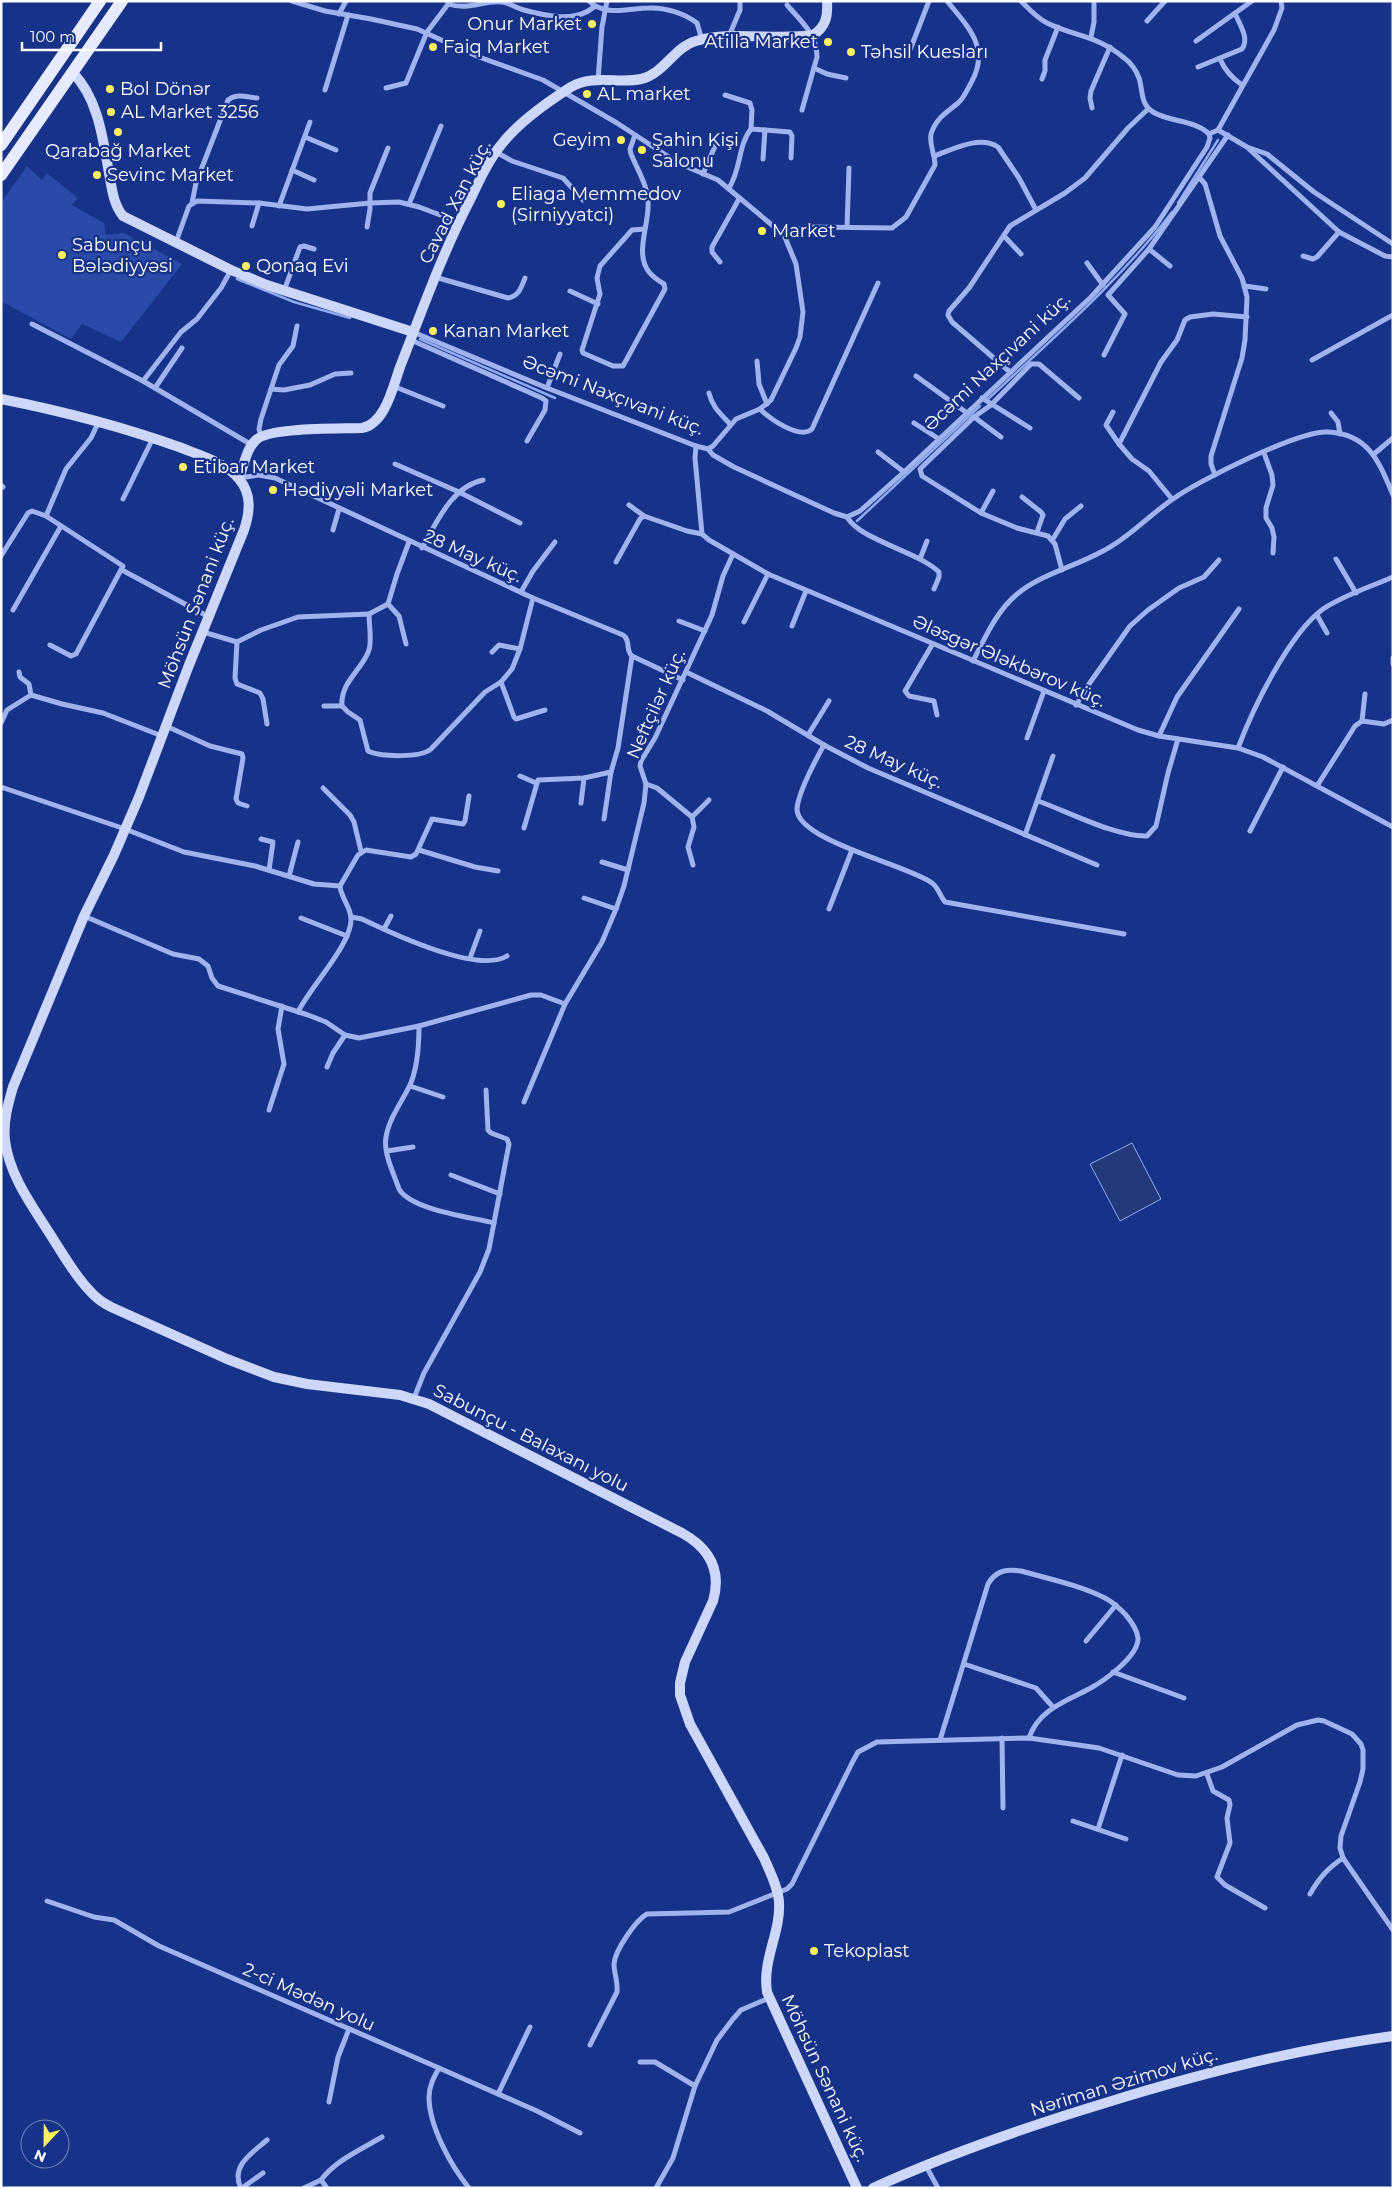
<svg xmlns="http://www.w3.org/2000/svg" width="1394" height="2189" viewBox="0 0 1394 2189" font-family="Montserrat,sans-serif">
<rect width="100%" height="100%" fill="#173289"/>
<path fill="#294aa8" d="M27 166 42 180 47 173 78 198 72 205 104 223 106 235 124 233 182 264 121 342 82 324 71 339 1 301V203Z"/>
<path fill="#24397b" stroke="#91abf1" d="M1132 1143 1161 1199 1120 1221 1090 1164Z"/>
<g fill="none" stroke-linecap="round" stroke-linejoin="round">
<g stroke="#91abf1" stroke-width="2.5">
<path d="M1178 203 1218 140"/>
<path d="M237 279 294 302 350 318"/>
<path d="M420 339 555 398"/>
<path d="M988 399C1052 339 1119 282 1172 212"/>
<path d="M857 521 980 406"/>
</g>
<g stroke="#9fb3ee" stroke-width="5">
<path d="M292 1 325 11 371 19 417 29 479 57 543 80 617 123 678 163 718 180 784 235 796 264 803 312 800 337 796 348 771 400 760 409 736 419 713 446 708 449"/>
<path d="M589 1C605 17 629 8 649 8 664 7 684 13 697 23L702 40"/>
<path d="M1021 1C1029 9 1037 18 1047 23 1076 37 1096 35 1123 57 1130 62 1136 70 1139 78 1143 90 1140 104 1153 112 1169 122 1196 120 1209 134"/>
<path d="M448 4C469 11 483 0 502 2 510 3 516 8 524 10 546 16 575 23 594 7"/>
<path d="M787 5C801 21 817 34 817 57L802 110"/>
<path d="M339 14 346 1"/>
<path d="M1147 21 1165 1"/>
<path d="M729 36 740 10V1"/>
<path d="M1091 37 1094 22V1"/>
<path d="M1196 41 1252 1"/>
<path d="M910 50 929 1"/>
<path d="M1220 59C1225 71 1232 78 1242 85"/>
<path d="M1198 67 1242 49C1250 38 1239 24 1235 13"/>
<path d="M814 68 827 74 846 78"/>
<path d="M1042 79 1045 71V60L1058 27"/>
<path d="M598 80 602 27 607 1"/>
<path d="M386 88 406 83 427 32 449 3"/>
<path d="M325 90 348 15"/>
<path d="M725 95 750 103 752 110 751 129"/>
<path d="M1092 108 1090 98 1091 91 1110 47"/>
<path d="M1218 130 1247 147 1267 154 1314 192 1393 244"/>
<path d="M1209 134 1218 130 1274 30 1282 8 1281 1"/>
<path d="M635 135 630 149 631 154C637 169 648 186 648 202 650 223 634 253 649 272 653 277 659 281 664 284L665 289 623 366H613L583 353 582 350 600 294 597 278 600 266 632 230 645 229"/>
<path d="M305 137 336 150"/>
<path d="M1249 149 1339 232 1385 256 1393 257"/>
<path d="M496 152 512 161 563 178 583 200"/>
<path d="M934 156C954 149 979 135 998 147L1019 178 1036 210"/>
<path d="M763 159 765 130"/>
<path d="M292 170 314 180"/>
<path d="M703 174 716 144"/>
<path d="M1199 177 1205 184 1220 236 1242 278 1247 297 1245 340 1242 358 1211 456V464L1215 475"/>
<path d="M729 188C741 170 738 145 751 129L790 132 792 136 791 158"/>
<path d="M192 203 196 183 228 100C237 93 246 97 257 98"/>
<path d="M409 204 441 126"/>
<path d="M279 206 310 122"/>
<path d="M252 226 259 203"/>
<path d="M367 227 370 209V193L388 148"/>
<path d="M847 227 849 168"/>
<path d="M784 235 801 228 809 227 892 228 906 217 935 165C935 154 929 145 931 134 936 118 947 112 958 103 964 98 967 90 971 83 991 48 968 27 947 1"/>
<path d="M1004 236 1021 254"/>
<path d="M176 242 189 206 197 201 259 203 307 209 370 203 399 202 419 207 459 222"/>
<path d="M1149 249 1170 266"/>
<path d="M1303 256 1313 259 1317 257 1339 232"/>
<path d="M720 262 712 252V247L739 199"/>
<path d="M1087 263 1103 285"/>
<path d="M435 277 508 298C519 296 521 288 525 278"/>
<path d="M1245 286 1266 289"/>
<path d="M284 291 300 247 304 246 314 249"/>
<path d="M570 291 598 304"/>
<path d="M32 324 143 381 252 445"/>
<path d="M413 332 547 388 696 446 708 449 713 455 734 467 834 513 847 517 860 511 904 472 1091 297 1155 227 1207 147 1210 138 1209 134"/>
<path d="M411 340 542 398 546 401 545 410 527 441"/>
<path d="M1104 355 1125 314 1108 295 1149 249 1228 135"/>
<path d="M1312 360 1393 315"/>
<path d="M757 361 759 384 767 404"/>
<path d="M1010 372 952 322 948 315 949 311 969 288 1010 226 1065 193 1085 178 1128 128 1148 109"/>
<path d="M916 376 967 413"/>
<path d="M143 381 181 332 197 319 221 288 231 270"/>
<path d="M393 386 443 406"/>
<path d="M155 388 182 348"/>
<path d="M547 388 560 354"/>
<path d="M271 389 284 390 310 385 335 374 351 373"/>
<path d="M709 393C712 407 721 414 730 424"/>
<path d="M982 398 1030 428"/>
<path d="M760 409C770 419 800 440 812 429L878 283"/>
<path d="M1113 412 1106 425 1119 444"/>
<path d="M1331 413 1338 422 1340 434"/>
<path d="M974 417 1001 437"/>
<path d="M914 423 939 439"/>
<path d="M261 436 259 429 261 419 279 365 293 346 297 326"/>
<path d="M696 446 695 458 702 534 709 540 768 574 1138 730 1159 736 1238 748 1263 757 1393 827"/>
<path d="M878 452 904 472"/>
<path d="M1264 453 1272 475 1273 485 1266 508V518L1272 528 1274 537 1273 553"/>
<path d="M1374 454 1393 438"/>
<path d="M395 464 459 492 520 523"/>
<path d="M239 478 259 475 275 478 533 598 623 635C631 640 625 650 632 656L683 680"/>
<path d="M1 485 3 487"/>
<path d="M1022 497 1041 512 1043 515 1037 532"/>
<path d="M123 499 153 438"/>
<path d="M1172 499 1149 471 1132 459 1119 444 1161 362 1177 340 1185 320 1190 317 1213 314 1247 317"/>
<path d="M629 505 644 516"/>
<path d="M981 513 993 491"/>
<path d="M46 516 123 566 76 654 71 656 50 645"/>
<path d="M847 517C860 540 917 551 939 572V577L934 589"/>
<path d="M333 530 339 509"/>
<path d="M1053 539 1065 519 1081 506"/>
<path d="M422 548C437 522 451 487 483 480"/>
<path d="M1 556 28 513 32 511 46 516 66 469 91 438 99 421"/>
<path d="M920 559 927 541"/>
<path d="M1336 559 1356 593"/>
<path d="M616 562 640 519 644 516 687 531 702 534"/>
<path d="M122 570 209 617"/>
<path d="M1062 570 1055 544 1048 536 1017 528 981 513 922 476 920 469 974 417 991 405 1031 364H1039L1079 398"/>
<path d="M521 592 533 571 555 542"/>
<path d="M388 604 399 616 406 644"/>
<path d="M13 610 61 526"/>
<path d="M369 614 388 604 397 574 409 542"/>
<path d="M1317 615 1327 633"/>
<path d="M679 621 705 631"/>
<path d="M744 622 768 574"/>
<path d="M792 626 806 591"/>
<path d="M203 632 237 642 261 630 298 617 369 614C369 625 372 640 369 650 363 669 340 682 342 706L348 712 360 720 368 751C380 757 421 758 431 749L485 692 501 682 512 669 520 649 533 598"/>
<path d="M237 642 235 678 237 684 260 693 263 699 267 724"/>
<path d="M932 645 905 691 909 696 934 701 937 715"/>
<path d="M492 652 499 645 520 649"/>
<path d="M1393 658V664"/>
<path d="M973 661C985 638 996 612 1016 595 1041 574 1074 567 1103 551 1129 538 1149 515 1173 499 1198 481 1299 430 1328 432 1369 434 1379 462 1393 495"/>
<path d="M19 672 20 677 29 684 31 695"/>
<path d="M686 672 767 711 824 745 868 768 1097 865"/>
<path d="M501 682 514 717 516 719 545 710"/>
<path d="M1076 705 1089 684 1130 626 1148 610 1179 588 1204 577 1219 560"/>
<path d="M324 706H342"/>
<path d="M1362 721 1365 694"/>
<path d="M1 723 7 710 31 695 62 704 103 713 162 736"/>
<path d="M166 726 210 746 242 754 243 758 236 799 238 803 247 806"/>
<path d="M808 735 829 701"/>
<path d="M1159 736 1177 697 1239 609"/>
<path d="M1027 738 1044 691"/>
<path d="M824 745C816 759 798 793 797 809 797 841 908 865 932 883 938 887 940 896 945 902L1124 934"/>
<path d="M1238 748C1253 708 1289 634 1323 609 1344 595 1370 587 1393 577"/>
<path d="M520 776 536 783"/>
<path d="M646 784 657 788 692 817 694 827 688 847 693 865"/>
<path d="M1317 786 1355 726 1362 721 1384 724 1393 720"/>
<path d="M1 787 125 829 184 852 255 866 314 884 340 886"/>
<path d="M323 788 350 815 354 822 361 851"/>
<path d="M1038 801C1069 812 1116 837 1147 836L1156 826 1168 773 1178 739"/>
<path d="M581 803 584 778"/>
<path d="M692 817 709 800"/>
<path d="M604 819 611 772"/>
<path d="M524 828 538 780 584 778 611 772 618 748 632 656"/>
<path d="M1250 831 1283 767"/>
<path d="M1025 835 1053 756"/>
<path d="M261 839 273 842 269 870"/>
<path d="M419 850 475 867 498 871"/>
<path d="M602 862 628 870"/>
<path d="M289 876 298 842"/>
<path d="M584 898 616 909"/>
<path d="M829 909 852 850"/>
<path d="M84 916 173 954 199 959 208 966 212 978 218 986 308 1015 326 1022 345 1035 359 1038 419 1026 531 995H541L565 1004"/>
<path d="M351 917 362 919C391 933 478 974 507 956"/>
<path d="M301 918 347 936"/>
<path d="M384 929 391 916"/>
<path d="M470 958 480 931"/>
<path d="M298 1012C310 987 352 944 351 919 351 907 341 898 340 886L358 855 366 850 411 857 416 854 432 819 463 824 465 821 469 796"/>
<path d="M419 1026C419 1046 418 1069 409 1087 401 1103 389 1119 386 1137 383 1153 394 1174 399 1189 411 1210 471 1217 494 1223"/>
<path d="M327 1067 333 1053 345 1035"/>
<path d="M410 1086 443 1097"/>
<path d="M524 1102 565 1004 602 942 616 909 624 886 644 803 646 784 640 766 641 761 655 738 712 615 723 576 733 554"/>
<path d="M269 1110 284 1064 278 1029 282 1006"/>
<path d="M387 1151 413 1147"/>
<path d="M451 1175 500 1194"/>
<path d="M414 1398 424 1373 480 1272 489 1249 509 1144 507 1139 491 1133 488 1130 486 1090"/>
<path d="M1086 1641 1116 1605"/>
<path d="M964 1664 1036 1688 1053 1707"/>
<path d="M1113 1672 1184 1698"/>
<path d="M1002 1738 1003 1808"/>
<path d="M940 1740 988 1584C996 1570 1007 1569 1021 1571 1049 1579 1079 1585 1105 1598 1113 1602 1119 1608 1125 1614 1131 1621 1137 1629 1138 1638 1139 1656 1104 1681 1089 1689 1066 1701 1038 1710 1029 1738"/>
<path d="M1207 1774 1213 1791 1229 1800 1230 1805 1227 1818 1230 1843 1217 1877 1225 1885 1265 1908"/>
<path d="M1073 1821 1126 1839"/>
<path d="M1098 1829 1122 1755"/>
<path d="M1310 1894C1319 1878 1328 1868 1343 1858"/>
<path d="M47 1901 94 1917 114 1920 159 1946 439 2068C434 2077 429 2086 429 2097 429 2126 451 2166 469 2188"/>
<path d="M590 2045 617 1992C618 1982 614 1973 614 1964 615 1950 636 1920 647 1914L729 1912 787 1889 792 1884 853 1761 858 1752 877 1742 1029 1738 1099 1748 1178 1775 1196 1776 1222 1767 1297 1725 1318 1720 1324 1721 1352 1734 1361 1744 1363 1750V1769L1360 1782 1341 1836 1340 1848 1343 1858 1393 1930"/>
<path d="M640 2062H655L695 2086"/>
<path d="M439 2068 537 2111 580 2133"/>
<path d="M498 2094 530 2027"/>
<path d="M329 2102 338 2057 349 2029"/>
<path d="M926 2166 938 2188"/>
<path d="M241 2188C230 2166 252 2153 267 2140"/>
<path d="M242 2188 263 2173"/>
<path d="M304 2188 321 2180"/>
<path d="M327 2188 321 2180C336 2160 362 2149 382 2137"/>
<path d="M656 2188 673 2158 695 2086 717 2040 733 2019 741 2010 769 1998"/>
</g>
<g stroke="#ccd7fa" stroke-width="10">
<path d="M73 73C98 98 103 139 109 173 112 188 113 204 123 216L231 270 267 285 413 332"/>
<path d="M1 399C62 411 120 426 179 447 199 455 225 462 239 479 252 494 250 512 244 530L189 665 139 797 114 855 84 916 13 1087C8 1104 3 1122 5 1140 9 1177 36 1211 55 1242 66 1259 76 1277 90 1291 96 1298 103 1303 111 1307L227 1359 274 1377 307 1384 400 1395 429 1404 682 1533C709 1548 722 1570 713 1601L685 1662 680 1683V1695L690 1724 764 1858C770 1872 778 1887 779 1902 781 1933 762 1959 767 1992L857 2188"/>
<path d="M239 478C244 466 246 449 256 440 269 427 341 429 362 428 385 424 393 387 400 367 422 311 442 254 470 200 479 181 488 161 501 145 517 124 549 101 571 87 593 74 618 84 641 79 664 74 674 47 696 41 732 30 776 41 813 35 826 27 828 16 827 1"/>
<path d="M873 2188C948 2154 1026 2127 1105 2103 1199 2074 1295 2049 1393 2036"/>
</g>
<g stroke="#e6ebff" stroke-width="12">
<path d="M1 145 100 1"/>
<path d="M1 175 122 1"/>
</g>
</g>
<g fill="#fff05c" stroke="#173289" stroke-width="2">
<circle cx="592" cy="24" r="5"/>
<circle cx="828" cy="42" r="5"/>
<circle cx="433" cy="47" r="5"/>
<circle cx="851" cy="52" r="5"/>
<circle cx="110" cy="89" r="5"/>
<circle cx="587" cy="94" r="5"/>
<circle cx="111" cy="112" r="5"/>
<circle cx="118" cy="132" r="5"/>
<circle cx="621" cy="140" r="5"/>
<circle cx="642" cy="150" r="5"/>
<circle cx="97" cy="175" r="5"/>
<circle cx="501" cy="204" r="5"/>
<circle cx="762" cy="231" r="5"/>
<circle cx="62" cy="255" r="5"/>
<circle cx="246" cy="266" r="5"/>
<circle cx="433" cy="331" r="5"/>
<circle cx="183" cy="467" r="5"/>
<circle cx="273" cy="490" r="5"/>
<circle cx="814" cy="1951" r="5"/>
</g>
<g text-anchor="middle" stroke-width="4.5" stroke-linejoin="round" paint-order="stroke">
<g font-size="18" fill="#fff" stroke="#173289" text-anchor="start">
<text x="582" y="30" text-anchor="end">Onur Market</text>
<text x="818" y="48" text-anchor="end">Atilla Market</text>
<text x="443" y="53">Faiq Market</text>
<text x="861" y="58">Təhsil Kuesları</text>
<text x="120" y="95">Bol Dönər</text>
<text x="597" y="100">AL market</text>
<text x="121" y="118">AL Market 3256</text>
<text x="611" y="146" text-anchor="end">Geyim</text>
<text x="652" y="146">Şahin Kişi<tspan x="652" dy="21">Salonu</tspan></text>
<text x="118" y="157" text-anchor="middle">Qarabağ Market</text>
<text x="107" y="181">Sevinc Market</text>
<text x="511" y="200">Eliaga Memmedov<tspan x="511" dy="21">(Sirniyyatci)</tspan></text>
<text x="772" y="237">Market</text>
<text x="72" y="251">Sabunçu<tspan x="72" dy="21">Bələdiyyəsi</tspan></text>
<text x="256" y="272">Qonaq Evi</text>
<text x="443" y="337">Kanan Market</text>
<text x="193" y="473">Etibar Market</text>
<text x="283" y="496">Hədiyyəli Market</text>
<text x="824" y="1957">Tekoplast</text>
</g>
<g font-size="18" fill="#fff" stroke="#173289">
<text transform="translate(455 202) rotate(-63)" y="6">Cavad Xan küç.</text>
<text transform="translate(997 362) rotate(-43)" y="6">Əcəmi Naxçıvani küç.</text>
<text transform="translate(613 395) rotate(21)" y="6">Əcəmi Naxçıvani küç.</text>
<text transform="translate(473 556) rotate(24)" y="6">28 May küç.</text>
<text transform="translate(196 603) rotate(-69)" y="6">Möhsün Sənani küç.</text>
<text transform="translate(1009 661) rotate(23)" y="6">Ələsgər Ələkbərov küç.</text>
<text transform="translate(656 704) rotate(-66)" y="6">Neftçilər küç.</text>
<text transform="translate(894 762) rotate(24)" y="6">28 May küç.</text>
<text transform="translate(531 1438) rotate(27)" y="6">Sabunçu - Balaxanı yolu</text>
<text transform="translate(309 1997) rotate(24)" y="6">2-ci Mədən yolu</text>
<text transform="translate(825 2078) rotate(65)" y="6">Möhsün Sənani küç.</text>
<text transform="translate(1124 2082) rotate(-17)" y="6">Nəriman Əzimov küç.</text>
</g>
</g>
<rect width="1394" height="2189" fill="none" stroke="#ffffff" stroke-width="5"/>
<g transform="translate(45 2144) rotate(202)"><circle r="24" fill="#173289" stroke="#7484b8"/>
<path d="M0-4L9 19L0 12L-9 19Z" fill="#fff05c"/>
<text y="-8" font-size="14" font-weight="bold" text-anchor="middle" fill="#ffffff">N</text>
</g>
<path d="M22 42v8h139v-8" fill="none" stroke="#ffffff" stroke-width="2.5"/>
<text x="30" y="42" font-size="15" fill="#ffffff" stroke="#173289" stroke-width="4" paint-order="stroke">100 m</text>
</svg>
